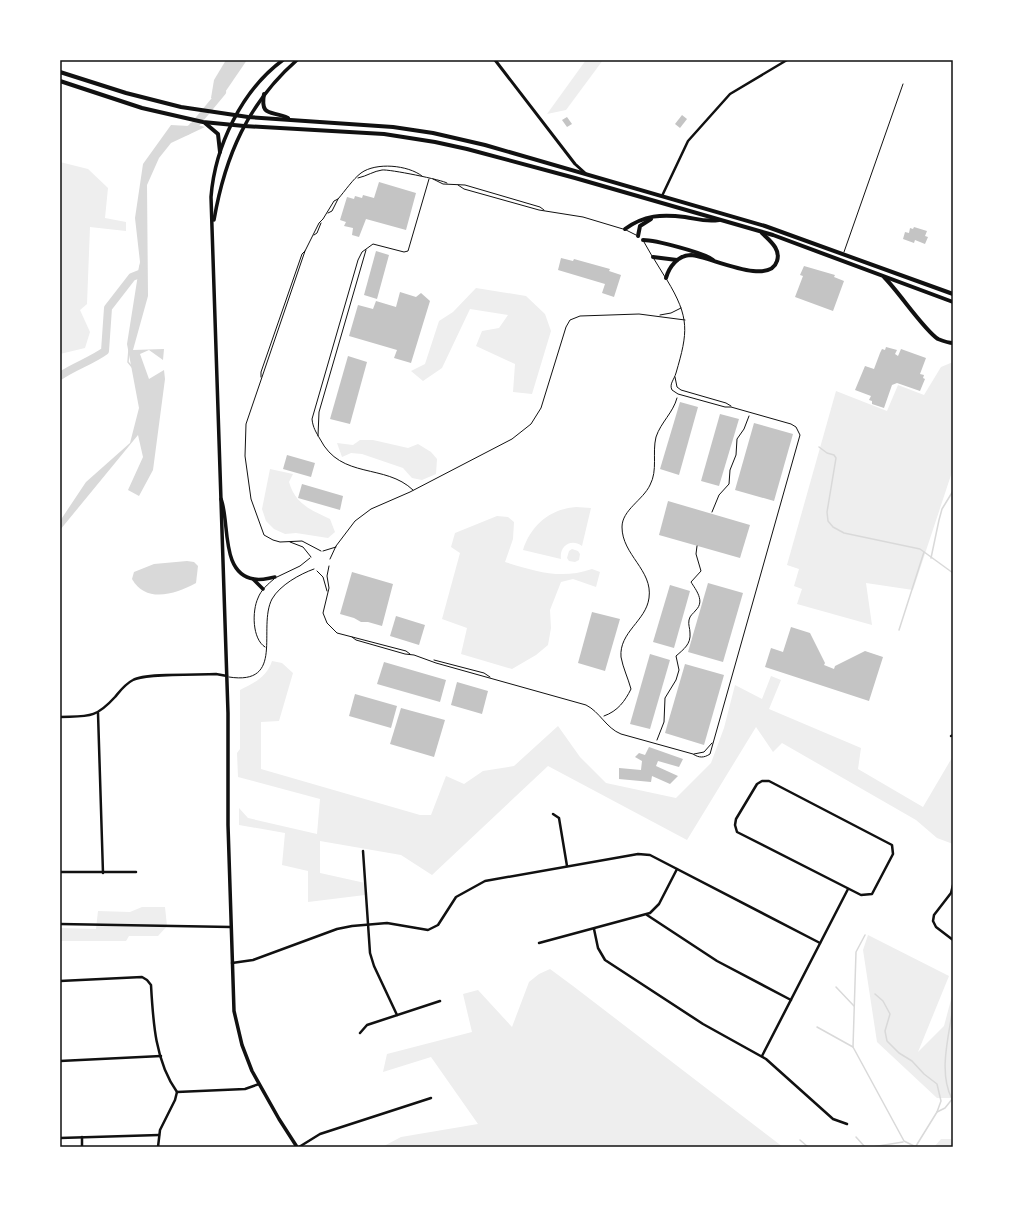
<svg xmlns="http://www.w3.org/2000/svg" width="1013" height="1207" viewBox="0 0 1013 1207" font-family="Quicksand,sans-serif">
<rect width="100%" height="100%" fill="#fff"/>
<g fill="#eee">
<path d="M586 60H603L566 110 547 114Z"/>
<path d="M60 162 88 169 108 188 105 218 126 222V231L90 227 87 304 80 310 90 332 85 348 60 354Z"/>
<path d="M476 288 526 296 545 314 551 331 532 394 513 392 515 364 476 346 482 331 499 328 508 315 470 309 442 368 423 381 411 371 425 364 439 321 453 312Z"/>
<path d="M953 362V469L913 590 866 583 872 625 797 604 802 589 794 586 799 569 787 565 836 391 887 411 898 385 924 395 941 367Z"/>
<path d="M360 440H373L408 448 418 444 431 452 437 459 436 474 422 480 412 478 403 468 362 454 351 453 342 457 337 443 353 445Z"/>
<path d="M270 469 293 474 289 482C295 504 311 510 330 519L335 532 328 538 296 533 285 534 274 529 266 521 262 509Z"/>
<path d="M576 507 591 508 582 546C571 538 559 546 561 559L523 550C531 525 550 509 576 507Z"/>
<path d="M497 516 508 517 514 522 513 539 505 562C536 571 560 580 592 569L600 572 596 587 573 579 561 582 550 610 551 628 548 645 536 655 512 669 461 654 467 628 442 619 460 553 451 547 455 533Z"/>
<path d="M572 549 578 551 580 554 579 560 575 562 569 561 567 558 569 551Z"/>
<path d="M272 661 282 663 293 673 279 721 261 722V769L420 815H431L446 776 464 784 483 771 514 766 558 726 580 757 606 783 676 798 711 763 724 728 735 685 762 699 771 676 781 680 769 709 861 748 858 769 923 807 953 756V844L937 838 916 820 782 743 773 752 756 727 687 840 548 766 432 875 401 855 320 841V873L365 883V895L308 902V871L282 865 285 833 239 825V808L248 818 317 834 320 799 238 777 237 753 240 749V690C254 683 267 677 272 661Z"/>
<path d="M142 907H165L167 926 158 936H129L126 941H60V928L96 929 98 911 130 912Z"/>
<path d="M868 935 949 976 918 1052 944 1026 952 996 953 1098H937L877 1042 863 950Z"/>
<path d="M550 969 573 986 783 1147H382L401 1137 478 1124 431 1057 383 1072 387 1054 472 1032 463 994 478 990 512 1027 529 982 539 974Z"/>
<path d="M941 1139H951L953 1147H934Z"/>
</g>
<g fill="#d9d9d9">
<path d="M226 60H247L219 101 211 98 214 80Z"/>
<path d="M190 123 205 127 171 143 159 158 147 185 148 296 133 350 164 349 163 360 149 350 140 354 149 379 164 370 165 379 153 470 139 496 128 490 143 457 138 435 60 530V521L86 482 130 443 139 408 127 344 140 262 135 218 143 164 171 125 189 126Z"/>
<path d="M187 561 194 562 198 566 196 583C176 594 146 604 132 579L134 572 154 564Z"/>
</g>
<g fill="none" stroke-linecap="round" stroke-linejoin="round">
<g stroke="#d9d9d9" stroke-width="1.5">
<path d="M129 349 128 362 132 367"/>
<path d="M819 447 827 453 834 455 836 458 827 512 828 521 833 527 844 533 920 549 953 573"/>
<path d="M931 558 939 520 942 509 953 491"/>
<path d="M899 630 924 552"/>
<path d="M865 935 856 952 853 1047 904 1141 916 1147"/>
<path d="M836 987 854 1006"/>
<path d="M875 994 883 1001 890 1014 885 1031 887 1041 899 1053 912 1061 924 1074 937 1084 941 1101 937 1112"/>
<path d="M817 1027 853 1047"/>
<path d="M953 1078V1090"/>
<path d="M952 1099C938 1072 949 1036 953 1007"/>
<path d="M856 1137 865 1147"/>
<path d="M800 1140 808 1147"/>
<path d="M916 1146 937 1112 945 1108 953 1098"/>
<path d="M872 1147 903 1142"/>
</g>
<g stroke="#d9d9d9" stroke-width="8">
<path d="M187 131 193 127 222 92"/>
<path d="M60 376C75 366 91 361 105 351L108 308 132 277 142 273 143 267"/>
</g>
</g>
<g fill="#c4c4c4">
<path d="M682 115 687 119 680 128 675 124Z"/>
<path d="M567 117 572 124 567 127 562 120Z"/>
<path d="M379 182 416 193 406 230 366 219 359 237 352 235 353 228 344 226 346 222 340 220 347 197 354 199 355 196 362 198 363 195 374 198Z"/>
<path d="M914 227 927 231 925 236 928 237 925 244 915 240 914 243 903 239 905 232 909 233 910 228 913 229Z"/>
<path d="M376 251 389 255 377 299 364 295Z"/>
<path d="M561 258 573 261 574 259 610 269 609 271 621 275 614 297 602 293 605 284 558 270Z"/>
<path d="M804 266 835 275 834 277 844 281 833 311 795 297 803 276 800 275Z"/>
<path d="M400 292 416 297 421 293 430 301 411 363 394 358 397 350 349 336 358 305 373 309 376 301 396 307Z"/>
<path d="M886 347 897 350 895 354 898 356 901 349 926 358 920 374 924 375 923 378 925 379 920 391 897 383 892 385 884 408 872 404V401L869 400 871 396 855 390 865 366 874 369 880 353 882 349 885 350Z"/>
<path d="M348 356 367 362 350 424 330 419Z"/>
<path d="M680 402 698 407 679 475 660 469Z"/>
<path d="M720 414 739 419 719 486 701 481Z"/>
<path d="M754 423 793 434 774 501 735 490Z"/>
<path d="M287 455 315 463 311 477 283 469Z"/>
<path d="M302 484 343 496 340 510 298 498Z"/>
<path d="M668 501 750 525 740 558 659 535Z"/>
<path d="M352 572 393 584 382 626 368 622H361L354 618 340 614Z"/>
<path d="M708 583 743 593 723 662 688 652Z"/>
<path d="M670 585 690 591 674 648 653 642Z"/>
<path d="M592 612 620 619 605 671 578 663Z"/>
<path d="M396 616 425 625 419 645 390 636Z"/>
<path d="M791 627 810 633 825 663 824 665 834 669 835 666 865 651 883 657 869 701 765 667 771 648 783 652Z"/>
<path d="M650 654 670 660 650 729 630 724Z"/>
<path d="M384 662 446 680 440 702 377 684Z"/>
<path d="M685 664 724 675 704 745 665 733Z"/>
<path d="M457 682 488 691 482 714 451 705Z"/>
<path d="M355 694 397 706 391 728 349 716Z"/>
<path d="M401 708 445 720 434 757 390 744Z"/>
<path d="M649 747 683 759 679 767 658 761 656 766 678 776 670 784 652 776 651 782 619 779V768L641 770 642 761 635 757 639 753 645 755Z"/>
</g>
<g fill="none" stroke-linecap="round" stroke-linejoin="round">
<g stroke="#111" stroke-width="1">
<path d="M712 512 719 495 729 484 730 470 736 455 737 439 744 429 749 416"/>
<path d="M604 716C618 711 625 701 631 689 628 678 623 668 621 657 619 632 646 621 649 598 653 570 622 555 622 527 622 510 643 500 650 485 658 470 652 453 656 437 661 422 673 413 677 398"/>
<path d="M657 740 664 722 665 698 676 680 679 670 676 656C684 649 691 644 690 633 690 628 688 625 689 620 690 615 693 614 696 610 705 601 696 590 691 582L701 571 696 554 697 546"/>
</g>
<g stroke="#111" stroke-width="1">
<path d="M358 178C367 176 374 171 382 170 389 169 443 180 447 183"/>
<path d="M433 179 443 184 465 185 540 207 544 210"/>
<path d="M458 185 464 189 539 210 583 217 623 229"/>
<path d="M328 213 332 211 338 199"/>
<path d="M626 230 636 235"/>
<path d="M314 235 317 233 321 223"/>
<path d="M644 242 652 256"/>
<path d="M305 251 246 424 245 456 251 499 264 535 273 540 280 542 302 541 321 551"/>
<path d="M844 252 903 84"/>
<path d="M654 259 665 277"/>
<path d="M660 315 671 313 681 308"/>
<path d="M261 377V372L302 254 305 251 319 223 323 219 334 201 338 199C345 191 353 179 361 173 376 162 408 165 422 176"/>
<path d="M675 377 677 387 681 390 726 403 731 406"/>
<path d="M318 436 319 412 366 250"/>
<path d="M413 490C385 463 341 480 320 439 316 432 313 428 312 419L358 260 362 252 373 244 404 252 408 251 429 179"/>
<path d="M290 542 303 547 311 557"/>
<path d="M323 551 336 547"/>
<path d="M330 559 336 546 355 521 371 509 410 492 512 439 531 424 541 408 566 327 570 320 580 316 639 314 685 320"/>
<path d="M329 566 327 576 329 588 323 613 327 623 337 633 406 651 410 654"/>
<path d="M317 571 323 577 327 591"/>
<path d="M277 577 300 566 310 558"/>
<path d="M352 637 356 640 405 654 414 655 436 663 586 705C600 712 606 728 621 734L693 754C699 758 704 758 710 754L800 435 796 427 791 424 731 407H725L678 394 672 390C669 384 674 380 676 373 688 332 690 318 667 280"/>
<path d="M265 647C252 639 252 611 258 598 261 590 268 584 274 579"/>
<path d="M434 660 484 673 490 677"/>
<path d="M229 677C286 686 257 628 272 599 280 585 300 574 314 569"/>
<path d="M694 754 704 752 712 743"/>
</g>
<g stroke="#111" stroke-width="2.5">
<path d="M662 196 688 141 730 94 787 60"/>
<path d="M98 713 103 873"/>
<path d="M60 717C88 716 95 719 115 697 120 691 125 684 133 680 145 673 199 675 216 674L227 676"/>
<path d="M951 736 953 735"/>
<path d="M762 781H769L892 845 893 854 872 894 861 895 737 832 735 825 736 819 757 784Z"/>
<path d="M553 814 559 818 567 866"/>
<path d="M363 851 370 953 374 966 397 1015"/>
<path d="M60 872H136"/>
<path d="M953 885 951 893 934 915 933 921 936 927 953 940"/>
<path d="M647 915 717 961 791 1000"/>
<path d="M60 924 231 927"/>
<path d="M594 929 598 948 605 960 703 1024 766 1059 833 1119 847 1124"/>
<path d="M539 943 650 913 659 904 677 869"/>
<path d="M232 963 253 960 337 929 352 926 387 923 428 930 438 925 456 897 485 881 638 854 650 855 820 943"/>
<path d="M60 981 142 977 147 980 151 985C153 1021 155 1061 177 1092L245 1089 259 1084"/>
<path d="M360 1033 367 1025 440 1001"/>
<path d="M762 1056 848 889"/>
<path d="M60 1061 161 1056"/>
<path d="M82 1137V1147"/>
<path d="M60 1138 159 1135"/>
<path d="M158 1147 160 1130 175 1100 177 1092"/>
<path d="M299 1147 320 1134 431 1098"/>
</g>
<path stroke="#111" stroke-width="3" d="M495 60 575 164 585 173"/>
<g stroke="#111" stroke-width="3.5">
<path d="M283 60C242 90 215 146 211 197L228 713V825L234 1011 242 1045 252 1071 279 1119 297 1147"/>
<path d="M214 220C225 156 248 103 297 60"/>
<path d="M221 499C230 521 220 574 254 579 261 581 268 578 275 577"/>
<path d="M253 579 263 589"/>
</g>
<g stroke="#111" stroke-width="4">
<path d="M60 72 126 93 181 107 248 117 393 127 433 133 485 145 765 226 953 294"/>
<path d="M60 81 142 108 203 122 244 126 384 134 435 142 467 149 575 178 773 235 953 302"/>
<path d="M264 94C260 118 272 110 288 118"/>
<path d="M205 123 218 134 220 152"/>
<path d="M625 229C644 215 662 214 685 217 698 219 705 222 719 220"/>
<path d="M638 236 640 226 651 219"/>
<path d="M643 240C655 240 705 253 713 260"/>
<path d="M653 257 677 260"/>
<path d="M884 277C899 292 924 330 938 339 943 341 948 343 953 343"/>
<path d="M666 278C669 267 678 255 691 255 709 256 769 287 777 261 781 249 770 241 762 233"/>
</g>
</g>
<rect width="1013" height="1207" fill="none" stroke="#ffffff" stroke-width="122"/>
<rect x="61" y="61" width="891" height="1085" fill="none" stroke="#111" stroke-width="1.5"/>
</svg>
